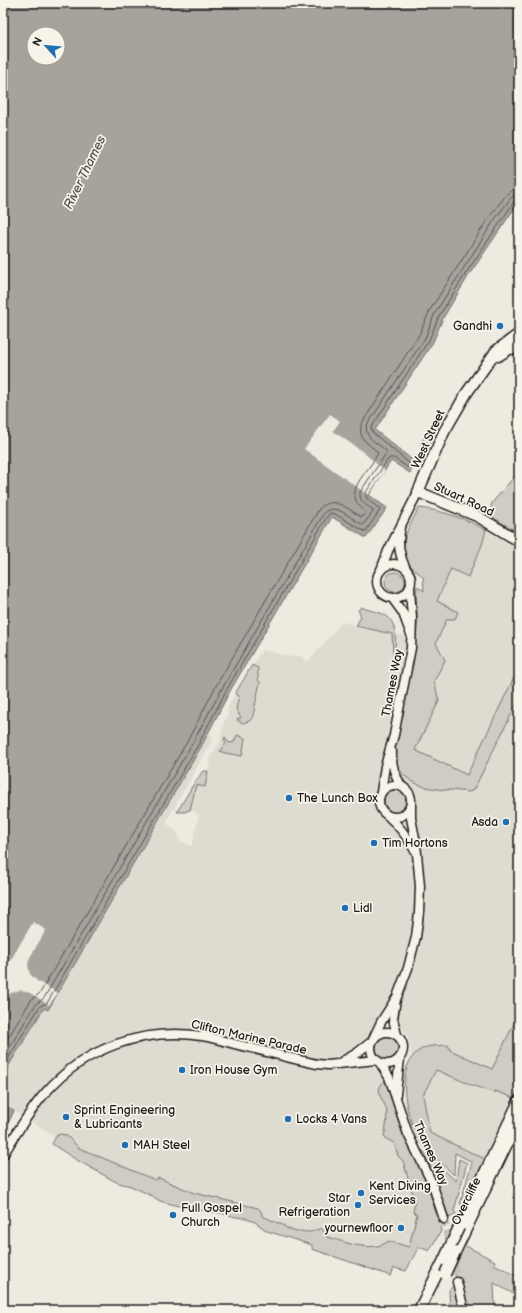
<svg xmlns="http://www.w3.org/2000/svg" width="522" height="1313" viewBox="0 0 522 1313" font-family="'Balsamiq Sans',sans-serif">
<rect width="100%" height="100%" fill="#eeeae0"/>
<filter id="ink" filterUnits="userSpaceOnUse"><feTurbulence type="fractalNoise" baseFrequency=".025" numOctaves="2"/><feDisplacementMap in="SourceGraphic" scale="8" xChannelSelector="R" yChannelSelector="G"/><feConvolveMatrix kernelMatrix="1 2 1 2 8 2 1 2 1" color-interpolation-filters="sRGB"/></filter>
<g filter="url(#ink)">
<g fill="#dedbd1">
<path d="M486 530 519 550V1013L492 1070 417 1054 412 1058 408 1036 401 1028 398 1017 400 1000 412 971 404 968 387 1004 364 1041 365 1054 368 1066 377 1069 384 1076 402 1133 421 1168 429 1190 424 1232 404 1271 303 1239 79 1151 3 1104V1075L44 1008 47 1010 209 733 214 737 166 822 177 833 180 841 192 846 199 814 190 810 196 785 205 787 211 757 220 742 224 722 228 715 227 711 230 703 262 650 291 657 299 656 300 655 308 662 342 622 406 636V651L384 754 400 758 437 601 451 569 467 577Z"/>
<path d="M436 1070 474 1086 494 1093 495 1091 514 1098 485 1159 430 1133 423 1095Z"/>
</g>
<g fill="#cfccc3" stroke="#767470">
<path d="M441 413 444 414 426 452 424 454 423 452 425 448 420 444Z"/>
<path d="M519 471V533L494 518C491 513 490 509 492 503Z"/>
<path d="M419 508C442 510 466 519 486 530L482 545 468 577 451 569 437 601 458 612 455 619H447L436 643 445 660 434 681 439 701 415 750 467 775 519 667 518 704 515 707 475 787 472 791 468 792C443 788 416 793 399 769 391 759 395 742 398 730 406 696 414 661 417 626 418 612 415 599 417 586L424 591 423 577C418 572 411 568 407 561 397 544 411 523 419 508Z"/>
<circle cx="395" cy="582" r="10"/>
<path d="M362 607C366 610 372 610 377 612 381 613 386 615 389 618 397 626 396 644 394 655L393 654 392 634 356 626 361 616 358 610Z"/>
<path d="M252 665 258 668V680L260 682 252 720H250L249 721 243 723 238 721 237 719 241 718 236 709 239 696 235 694Z"/>
<path d="M237 735 245 738 242 756 225 753 220 751 226 743 224 741 225 737 228 742 231 743 234 742Z"/>
<path d="M203 771H208L205 787 196 785 190 810 184 812H177L193 785Z"/>
<circle cx="395" cy="801" r="12"/>
<path d="M519 1013V1087L514 1098 495 1091V1093L474 1086 436 1070 423 1095 430 1133 485 1159 463 1205 460 1204 472 1162 455 1153 454 1175C444 1165 431 1156 423 1145 406 1123 390 1058 427 1047 433 1045 442 1046 448 1045L450 1050 492 1069Z"/>
<circle cx="387" cy="1048" r="12"/>
<path d="M386 1080 402 1133 421 1168 429 1190 439 1223 441 1231 429 1251 422 1248H418L406 1271 394 1268 391 1276 312 1249V1245L267 1231 255 1222 245 1218 236 1217 220 1213 186 1208 160 1201 152 1196 131 1186 118 1183 75 1159 52 1144 56 1136 60 1134 66 1135 79 1148 155 1180 159 1178 194 1193 258 1208 261 1211 262 1216 285 1226 286 1228 296 1232C300 1230 304 1232 309 1232 314 1232 317 1228 322 1229L327 1237C342 1241 361 1249 377 1246 381 1246 385 1243 389 1241L409 1247 417 1214 413 1212 415 1202 403 1161 398 1156 394 1143 388 1140 384 1136C386 1130 388 1114 386 1108 382 1098 373 1090 386 1080Z"/>
<path d="M422 1150 456 1181 459 1159 467 1163 454 1211 456 1213 455 1215 449 1218 432 1170Z"/>
<path d="M464 1245 495 1261 494 1264 519 1277V1297L494 1283 495 1310H473L469 1302 459 1291 454 1271Z"/>
<path d="M454 1285 459 1310H450L449 1290Z"/>
</g>
<g fill="#a6a39d" stroke="#6f6d69" fill-rule="evenodd">
<path d="M3 3H519V200L518 203 469 275 443 318 433 342 375 430 416 463 410 473 391 461 369 495 387 508 366 538 332 517 230 691 201 747 48 1010 44 1008 3 1075ZM34 34H58V58H34Z"/>
<path d="M3 1104 14 1111 3 1134Z"/>
</g>
<g fill="#eeeae0">
<path d="M330 414 340 421 333 431 363 452 385 471 368 495 304 449Z"/>
<path d="M33 922 46 930 29 959 28 965 30 974 37 981 58 993 49 1005 30 993 21 990 11 993 6 997 3 1003V973Z"/>
</g>
<g fill="none" stroke-linecap="round" stroke-linejoin="round">
<g stroke="#535250" stroke-width="1">
<path d="M3 1046 31 1000 40 993 188 740 217 684 319 509C332 494 348 509 361 517L363 516 365 513V511C339 492 369 473 378 453 370 443 356 440 362 423L419 335 430 310 490 216 507 194 512 190 519 189"/>
<path d="M3 1058 36 1004 44 998 193 742 223 687 324 513C335 501 352 520 363 525L373 512V510C366 505 359 502 360 492L387 452C380 444 363 438 367 425L425 338 435 313 495 219 511 198 515 195H519"/>
<path d="M3 1067 40 1006 47 1003 198 745 227 689 328 515 331 513 335 514 364 531H366L380 510C376 504 364 501 366 492L389 458H394L407 467 410 466 409 463 373 433 371 428 429 340 439 316 466 273 514 202 519 200"/>
</g>
<path stroke="#c4c1b9" stroke-width="8" stroke-dasharray="8 4" stroke-linecap="butt" d="M444 1219 457 1282"/>
<defs>
<g id="minor">
<path d="M400 532C397 545 400 557 406 569"/>
<circle cx="394" cy="581" r="17"/>
<path d="M381 570 388 551 418 492"/>
<path d="M392 598 403 613 410 632"/>
<path d="M392 752C391 766 395 775 402 787"/>
<circle cx="395" cy="801" r="16"/>
<path d="M381 792 385 766 394 735 411 648 412 618 410 589"/>
<path d="M388 816C399 826 407 836 414 849"/>
<path d="M396 999 393 1019 397 1035"/>
<circle cx="387" cy="1048" r="16"/>
<path d="M373 1039 381 1022 397 997 408 968 416 937 419 913 420 886 416 843 411 818V803"/>
<path d="M341 1062 357 1053 371 1042"/>
<path d="M380 1063 389 1077 408 1134 432 1183 444 1219"/>
<path d="M396 1094 400 1058"/>
<path d="M3 1155C16 1134 29 1111 46 1092 85 1048 143 1027 202 1036 216 1038 229 1043 243 1046 268 1052 292 1059 317 1064L328 1065 376 1060"/>
<path d="M457 1282 464 1310"/>
</g>
<g id="major">
<path d="M519 334 496 351 466 394 444 432 418 492 477 516 519 541"/>
<path d="M498 356 509 349 519 348"/>
<path d="M459 1227 519 1101"/>
<path d="M455 1252 519 1119"/>
<path d="M419 1310 444 1260"/>
</g>
</defs>
<use href="#minor" stroke="#1c1c1c" stroke-width="11"/>
<use href="#major" stroke="#1c1c1c" stroke-width="13"/>
<use href="#minor" stroke="#f7f3e8" stroke-width="8"/>
<use href="#major" stroke="#f7f3e8" stroke-width="10"/>
<defs>
<g id="major-bridge">
<path d="M444 1260 459 1227"/>
<path d="M445 1274 455 1252"/>
</g>
</defs>
<use href="#major-bridge" stroke="#1c1c1c" stroke-width="13" stroke-linecap="butt"/>
<use href="#major-bridge" stroke="#f7f3e8" stroke-width="10"/>
</g>
</g>
<g fill="#1f6fb2" stroke="#f7f3e8" stroke-width="1.5">
<circle cx="500" cy="326" r="4"/>
<circle cx="289" cy="798" r="4"/>
<circle cx="506" cy="822" r="4"/>
<circle cx="374" cy="843" r="4"/>
<circle cx="345" cy="908" r="4"/>
<circle cx="182" cy="1070" r="4"/>
<circle cx="66" cy="1117" r="4"/>
<circle cx="288" cy="1119" r="4"/>
<circle cx="125" cy="1145" r="4"/>
<circle cx="361" cy="1193" r="4"/>
<circle cx="358" cy="1205" r="4"/>
<circle cx="173" cy="1215" r="4"/>
<circle cx="401" cy="1228" r="4"/>
</g>
<g text-anchor="middle" stroke-width="3.5" stroke-linejoin="round" paint-order="stroke">
<g font-size="12" fill="#1c1c1c" stroke="#f7f3e8" text-anchor="start">
<text x="492" y="330" text-anchor="end">Gandhi</text>
<text x="297" y="802">The Lunch Box</text>
<text x="498" y="826" text-anchor="end">Asda</text>
<text x="382" y="847">Tim Hortons</text>
<text x="353" y="912">Lidl</text>
<text x="190" y="1074">Iron House Gym</text>
<text x="74" y="1114">Sprint Engineering<tspan x="74" dy="14">&amp; Lubricants</tspan></text>
<text x="296" y="1123">Locks 4 Vans</text>
<text x="133" y="1149">MAH Steel</text>
<text x="369" y="1190">Kent Diving<tspan x="369" dy="14">Services</tspan></text>
<text x="350" y="1202" text-anchor="end">Star<tspan x="350" dy="14">Refrigeration</tspan></text>
<text x="181" y="1212">Full Gospel<tspan x="181" dy="14">Church</tspan></text>
<text x="393" y="1232" text-anchor="end">yournewfloor</text>
</g>
<g font-size="12" fill="#1c1c1c" stroke="#f7f3e8">
<text transform="translate(428 439) rotate(-65)" y="4">West Street</text>
<text transform="translate(464 499) rotate(25)" y="4">Stuart Road</text>
<text transform="translate(392 683) rotate(-79)" y="4">Thames Way</text>
<text transform="translate(249 1037) rotate(13)" y="4">Clifton Marine Parade</text>
<text transform="translate(431 1153) rotate(66)" y="4">Thames Way</text>
<text transform="translate(466 1201) rotate(-64)" y="4">Overcliffe</text>
</g>
<g font-size="13" font-style="italic" fill="#535250" stroke="#f7f3e8">
<text transform="translate(84 172) rotate(-64)" y="5">River Thames</text>
</g>
</g>
<rect width="522" height="1313" fill="none" stroke="#f7f3e8" stroke-width="16"/>
<rect x="8" y="8" width="506" height="1297" fill="none" stroke="#1c1c1c" stroke-width="1.5" filter="url(#ink)"/>
<g transform="translate(46 46) rotate(297)"><circle r="19" fill="#f7f3e8" stroke="#9f9d96"/>
<path d="M0-3L7 15L0 10L-7 15Z" fill="#1f6fb2"/>
<text y="-6" font-size="11" font-weight="bold" text-anchor="middle" fill="#1c1c1c">N</text>
</g>
</svg>
